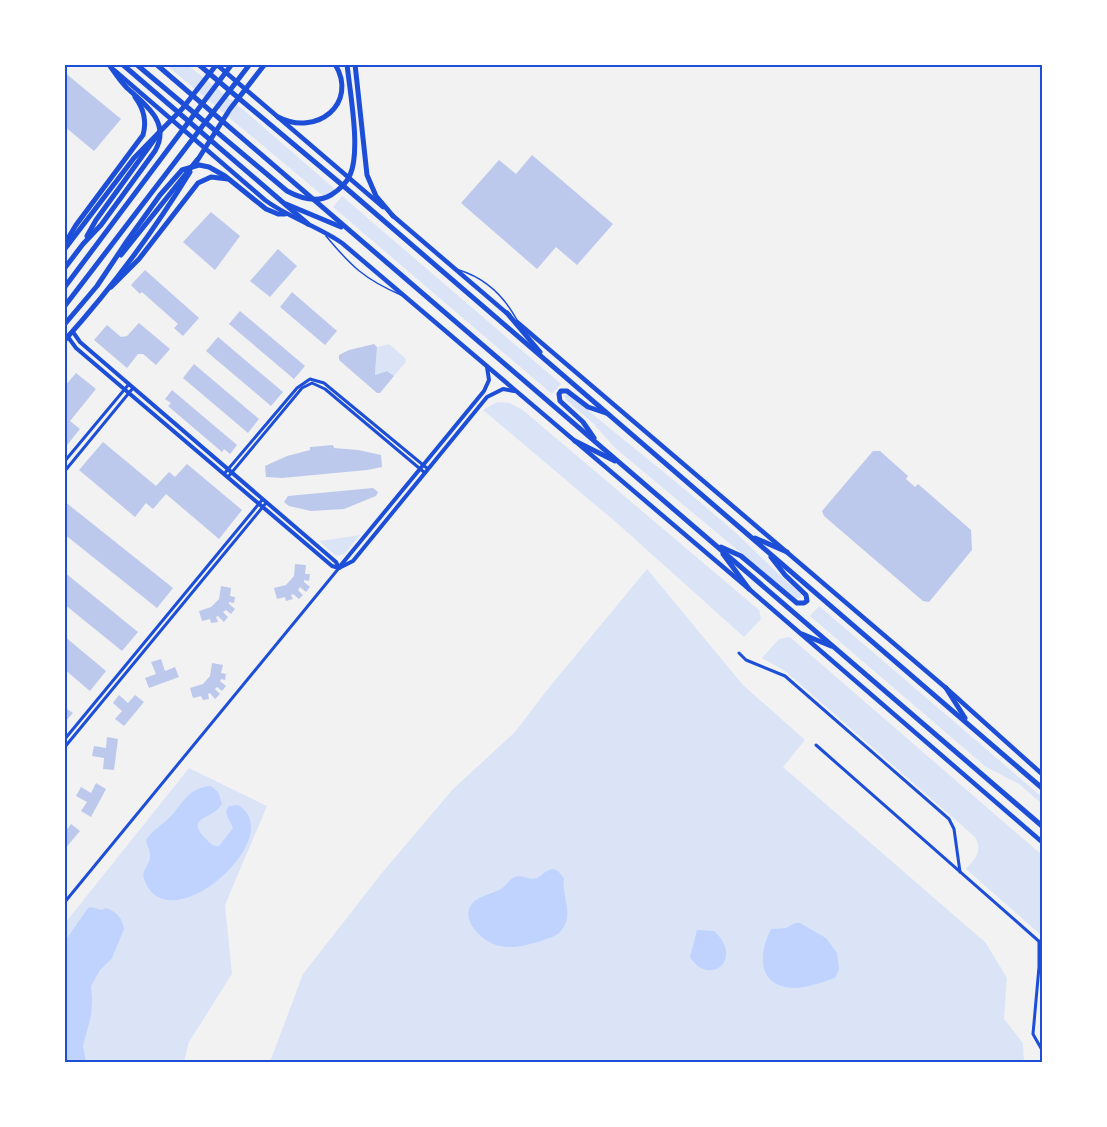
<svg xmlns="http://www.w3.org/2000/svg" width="1107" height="1127" viewBox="0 0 1107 1127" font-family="Roboto,sans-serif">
<rect width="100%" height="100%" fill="#f2f2f2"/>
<g fill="#dbe4f7">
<path d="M166 65H188L246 112 336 190 328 200Z"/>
<path d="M342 196 561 384 552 394 333 207Z"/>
<path d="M389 344 405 358 406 362 394 376 387 371 375 375 377 347Z"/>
<path d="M566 394 570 395C625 442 683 486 737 534 758 554 779 575 801 594V597L796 599 614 447 594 424 566 400 564 396Z"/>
<path d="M497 402 510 403 524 411 759 610 761 619 744 637 618 524 483 410Z"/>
<path d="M360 535 344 554 336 556 319 541Z"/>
<path d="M647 569 743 685 805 740 783 767 986 943 1007 978 1004 1019 1023 1043 1024 1062H270L303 974 381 874 453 789 515 732 547 690Z"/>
<path d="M819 606 1042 797V804L1019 784 986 767 810 616Z"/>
<path d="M790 637 1042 855V936L966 869C976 858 983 851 975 837L785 671 762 658 779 639Z"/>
<path d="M189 768 267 806 225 905 232 974 189 1042 184 1062H65V923Z"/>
</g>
<g fill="#bfd3fe">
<path d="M211 786 218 792 222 803C215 820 182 816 207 840 212 845 213 846 219 846L233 828C230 819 222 814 229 806L238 805C291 836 167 946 144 879 141 870 149 866 150 858 151 851 147 846 146 840 152 831 159 827 167 820 183 806 185 788 211 786Z"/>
<path d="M553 869 558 871 564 878C561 896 575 914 561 931 556 937 548 938 541 941 527 945 514 949 500 946 482 943 455 916 476 900 484 895 493 893 501 889 506 886 509 879 515 877 522 874 530 881 537 878 544 874 544 871 553 869Z"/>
<path d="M91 907 102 910 106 908C117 912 122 918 124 929L112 958 100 970 91 986 92 1000 91 1016 83 1046 86 1062H65V941L88 908Z"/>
<path d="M795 923H800L826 938 837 953 839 969 835 978C824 982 805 988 794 988 757 986 758 955 771 929L786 928Z"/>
<path d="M697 930 714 931C745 959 709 988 690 957Z"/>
</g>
<g fill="#bdc9ec">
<path d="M64 72 121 119 94 151 64 126Z"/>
<path d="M532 155 613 224 577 265 556 247 537 269 461 203 499 160 516 174Z"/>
<path d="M211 212 240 236 215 270 183 242Z"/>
<path d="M278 249 297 266 270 297 250 281Z"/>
<path d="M145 270 199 318 183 336 174 328 178 324 142 292 140 294 131 285Z"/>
<path d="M292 292 337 331 325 345 280 307Z"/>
<path d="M240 311 305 366 294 379 229 324Z"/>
<path d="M139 323 170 349 156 365 143 354H138L127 368 94 340 107 325 121 337 127 336Z"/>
<path d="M218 337 283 392 271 406 206 351Z"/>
<path d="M374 344 377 347 375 375 387 371 394 376 380 393H377L339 360V355L349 350Z"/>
<path d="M194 364 259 419 248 433 183 378Z"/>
<path d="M76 373 96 389 70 421 80 429 64 449V387Z"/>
<path d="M172 390 237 445 230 454 224 449 222 452 168 406 171 403 165 399Z"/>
<path d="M103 442 156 486 169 472 175 477 187 464 242 510 219 539 166 494 153 509 146 503 135 517 79 470Z"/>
<path d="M333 445 334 448 358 450 381 455 382 467 367 470 282 478 266 477 265 466 287 456 310 450V447Z"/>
<path d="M873 451H880L908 476 906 479 915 487 918 484 971 530 972 550 929 602 923 601 824 516 822 511Z"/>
<path d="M373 488 378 492 376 496 344 509 311 511 289 506 284 502 288 496Z"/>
<path d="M64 501 173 588 157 608 64 534Z"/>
<path d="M295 564 306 565 305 574H310L309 581 304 580V582L310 587 306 592 300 587 298 590 303 595 299 599 293 594 291 595 293 599 286 601 285 597 277 599 274 588 286 585 294 576Z"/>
<path d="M64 572 138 632 122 651 64 604Z"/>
<path d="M221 586 231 588 230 596 235 597 234 603 229 602V604L235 609 231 614 226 610 223 612 228 617 224 622 218 616 216 617 218 622 211 623 210 619 202 621 199 611 211 607 219 599Z"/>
<path d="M64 636 106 671 90 691 64 669Z"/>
<path d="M161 659 165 671 175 667 179 677 149 688 145 678 156 674 151 662Z"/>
<path d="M212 663 223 665 221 673 226 674 225 680 221 679 220 681 226 686 222 691 217 687 215 689 220 694 215 699 210 693 208 694 209 699 203 700 201 696 193 698 190 688 203 684 210 676Z"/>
<path d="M119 695 128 703 135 695 144 702 124 726 115 719 122 711 113 703Z"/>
<path d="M64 707 73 713 64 723Z"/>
<path d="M107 737 118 739 114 770 103 769 104 758 92 756 94 746 106 748Z"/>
<path d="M96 783 106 789 91 817 81 811 87 802 76 796 81 787 91 793Z"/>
<path d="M71 824 80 831 64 850V833Z"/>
</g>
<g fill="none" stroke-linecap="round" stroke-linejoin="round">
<g stroke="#1d4ed8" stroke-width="1.5">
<path d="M326 236C351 266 364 279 401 295"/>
<path d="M459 270C485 278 504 296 517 320"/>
</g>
<g stroke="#1d4ed8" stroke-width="3">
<path d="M64 462 129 384"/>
<path d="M64 472 133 388"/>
<path d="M224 474 297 388 310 379 324 383 428 469"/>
<path d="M228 477 302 388 312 383 325 389 425 473"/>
<path d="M739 653 746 660 785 676 949 819 954 829 960 872"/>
<path d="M64 740 262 500"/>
<path d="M816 745 1042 944"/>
<path d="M64 748 266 503"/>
<path d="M64 903 339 568"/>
<path d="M1039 941V967L1033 1034 1042 1050"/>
</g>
<g stroke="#1d4ed8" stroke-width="4">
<path d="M73 332 80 342 336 562 339 568"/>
<path d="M68 337 76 348 332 566 339 568"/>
<path d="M341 565 484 391 489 380 487 367"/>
<path d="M339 568 353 561 487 397 503 389 514 391"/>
</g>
<g stroke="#1d4ed8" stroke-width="4.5">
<path d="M216 64 383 207"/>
<path d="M114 70 265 200C289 218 318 226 342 243L749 589 1042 842"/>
<path d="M392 215 509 315"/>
<path d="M517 322 946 688 1042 774"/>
</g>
<g stroke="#1d4ed8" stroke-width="5">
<path d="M122 64 308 224"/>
<path d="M136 64 287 191C300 198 316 204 331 195 339 190 346 184 350 175 361 151 350 93 347 64"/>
<path d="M156 64 1042 826"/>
<path d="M198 64 347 189 1042 788"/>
<path d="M355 64 367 175 376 196 393 216"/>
<path d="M278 117C316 137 359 104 335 64"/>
<path d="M195 164 230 109 265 64"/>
<path d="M286 204 341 227"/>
<path d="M64 245 76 225 143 135C147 121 144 109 135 97"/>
<path d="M64 250 134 158 182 109 217 64"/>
<path d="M111 287 139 259 198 183 211 177 228 179"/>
<path d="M507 313 540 352"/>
<path d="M64 341C109 291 155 229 190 172"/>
<path d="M594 438 583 422 560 401 559 394 561 391H567L588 407 606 413"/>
<path d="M575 441 615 461"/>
<path d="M755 538 787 552"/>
<path d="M721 547 741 556 797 603H804L807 601 806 595 785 575 771 557"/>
<path d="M723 554 749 589"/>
<path d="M802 634 831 646"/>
<path d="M946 688 965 718"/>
</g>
<g stroke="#1d4ed8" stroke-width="5">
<path d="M87 236 96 220 159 133"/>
<path d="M121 255 197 160"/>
<path d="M64 269 83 244 101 225 155 151C171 123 146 105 127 88 120 81 115 73 110 66"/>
<path d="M64 288 232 64"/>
<path d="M64 307 250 64"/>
<path d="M64 325 97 286 127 241 160 195 182 170 199 165 209 167 225 176 266 209 278 214H285"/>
</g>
</g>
<rect width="1107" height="1127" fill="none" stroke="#ffffff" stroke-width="132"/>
<rect x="66" y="66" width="975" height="995" fill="none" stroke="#1d4ed8" stroke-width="2"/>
</svg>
